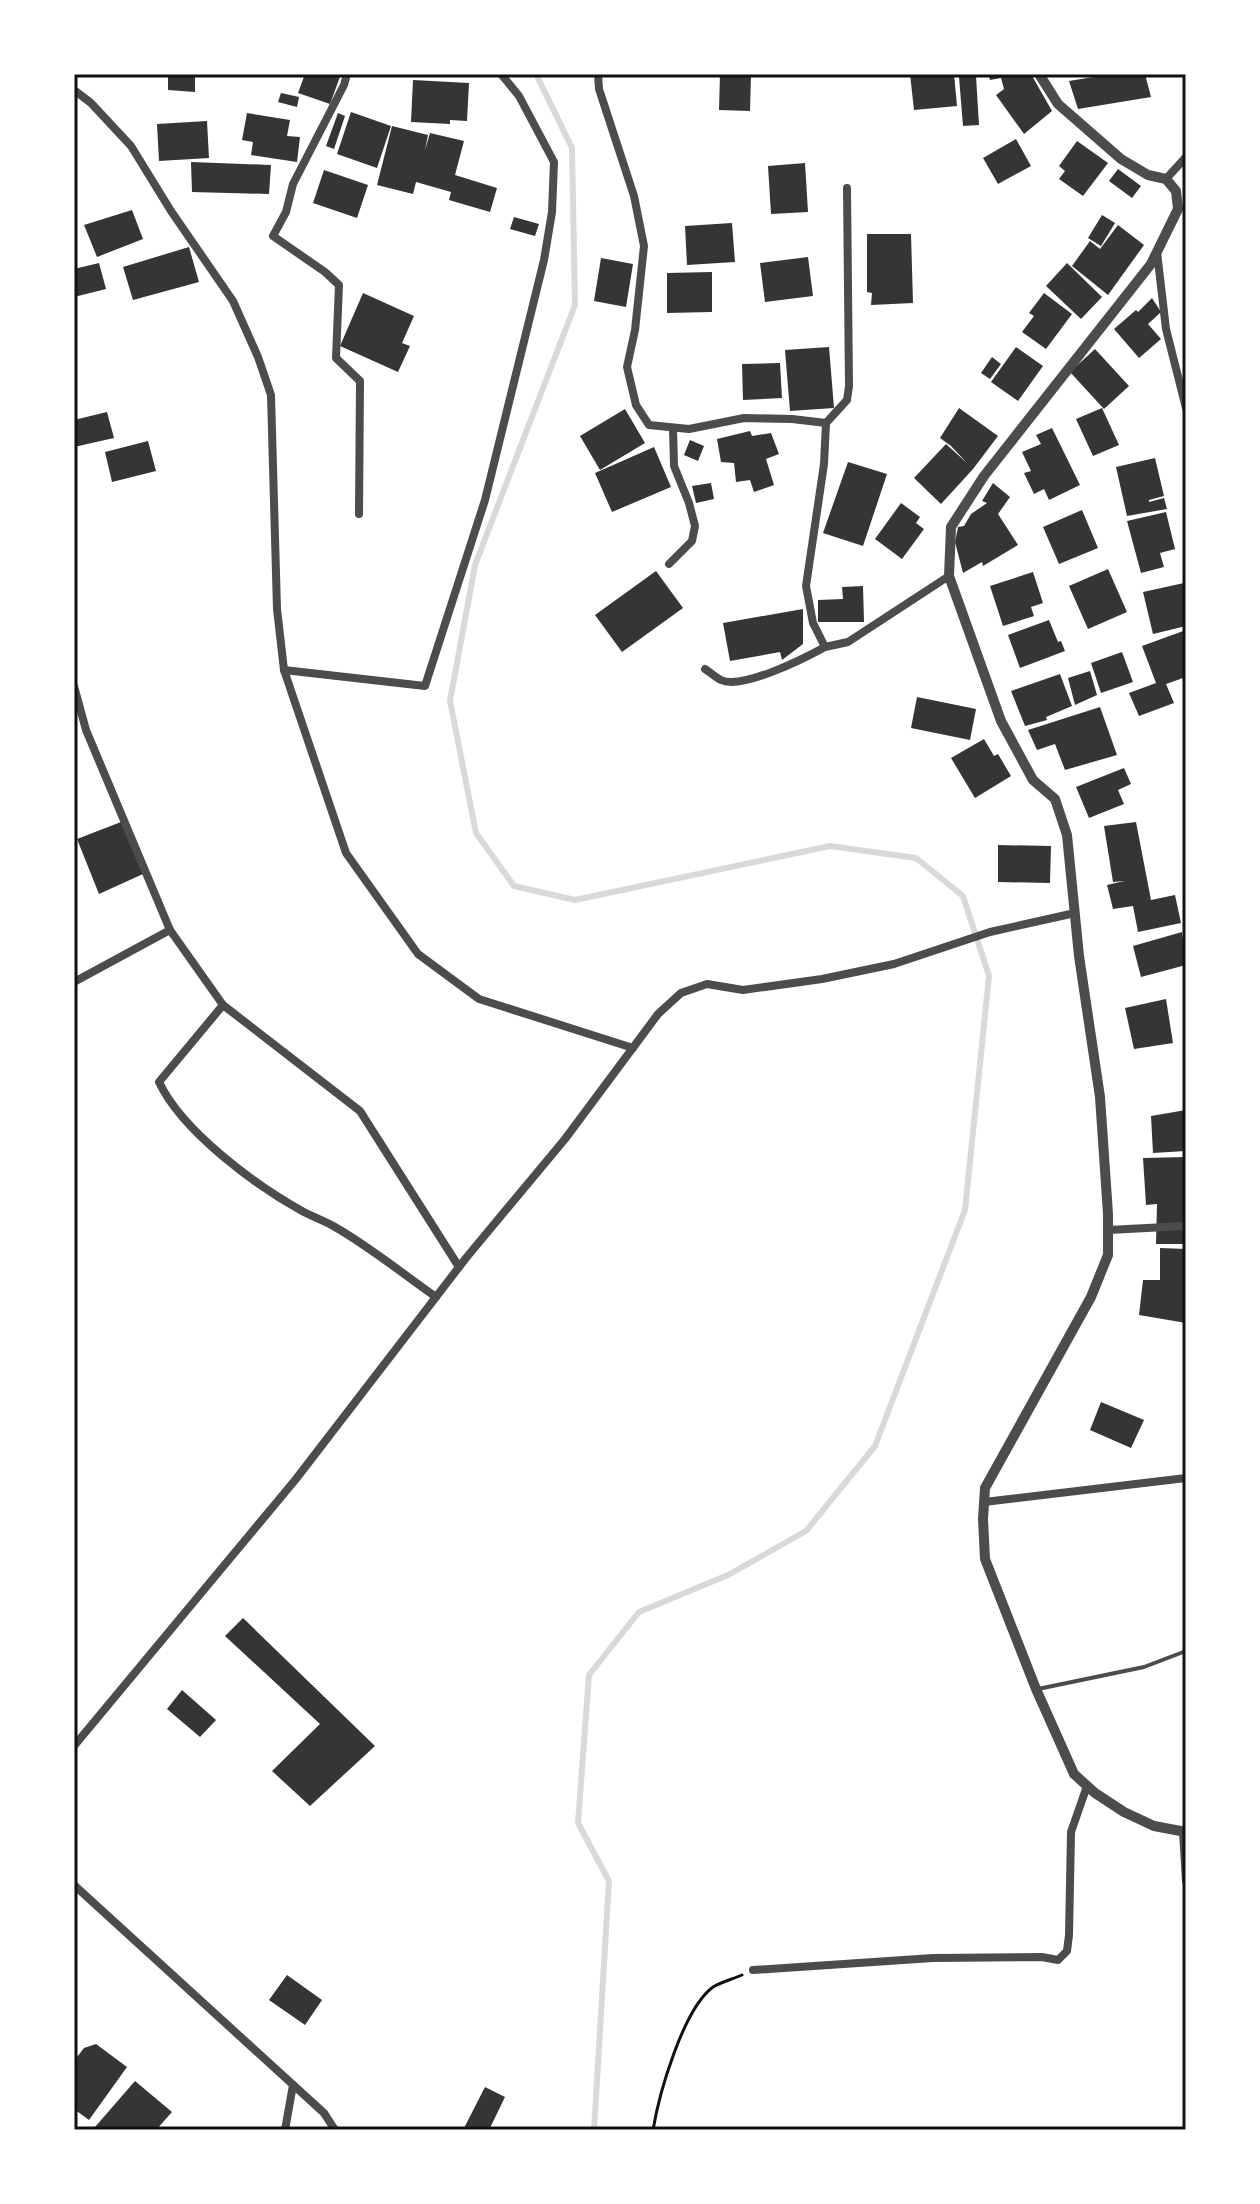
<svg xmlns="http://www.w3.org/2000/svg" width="1260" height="2204" viewBox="0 0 1260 2204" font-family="'Alegreya Sans',sans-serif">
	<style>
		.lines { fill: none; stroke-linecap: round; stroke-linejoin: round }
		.stream { stroke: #d9d9d9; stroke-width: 6 }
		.building { fill: #353535 }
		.path { stroke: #111; stroke-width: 3 }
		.service { stroke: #4c4c4c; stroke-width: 4 }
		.minor { stroke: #4c4c4c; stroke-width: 8 }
		.tertiary { stroke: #4c4c4c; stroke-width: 10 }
		.neatline { fill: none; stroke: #111; stroke-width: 3 }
	</style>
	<rect width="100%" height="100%" fill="#fff"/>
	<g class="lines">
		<path class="stream" d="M536,74L572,148L575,305L475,565L450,701L476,833L514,886L575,900L830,846L916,858L963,896L989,976L965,1210L875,1446L806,1531L728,1575L639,1612L589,1675L578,1823L609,1881L594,2130"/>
	</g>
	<g class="building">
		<path d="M168,74L195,75V92L168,90Z"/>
		<path d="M305,74H341L330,104L298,93Z"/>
		<path d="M720,74H751L750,111L719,110Z"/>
		<path d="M910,74H954L957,106L914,110Z"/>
		<path d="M988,74H1031L1052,111L1024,134L996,95L1004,89L1001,78L990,80Z"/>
		<path d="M1111,74H1145L1151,97L1078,109L1069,81Z"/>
		<path d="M976,76L979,125L963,126L959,77Z"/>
		<path d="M413,80L469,83L467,121L450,120V124L411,122Z"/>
		<path d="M281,93L299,97L297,107L278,102Z"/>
		<path d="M351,112L391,126L377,168L337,154Z"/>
		<path d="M247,113L290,120L287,136L300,137L297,162L251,155L253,142L242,140Z"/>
		<path d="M338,113L345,116L334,149L326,146Z"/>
		<path d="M207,121L209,158L159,161L157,124Z"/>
		<path d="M392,126L428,135L425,150L430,133L464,141L455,175L497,188L490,212L449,200L451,192L416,182L413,194L377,185Z"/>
		<path d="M1016,139L1031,166L998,184L983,158Z"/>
		<path d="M1077,141L1108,163L1083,196L1059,179L1065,171L1059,166Z"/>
		<path d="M191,162L271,165L269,194L192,192Z"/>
		<path d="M805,163L808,212L771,214L768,166Z"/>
		<path d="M1118,169L1141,186L1132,198L1109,181Z"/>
		<path d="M324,170L368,185L357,218L313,203Z"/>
		<path d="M132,210L143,239L97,257L84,225Z"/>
		<path d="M1102,215L1115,223L1101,246L1088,238Z"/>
		<path d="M514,217L539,224L535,236L510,229Z"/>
		<path d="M732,223L735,262L687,265L685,226Z"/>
		<path d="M1118,225L1144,245L1108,295L1072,266L1090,241L1100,249Z"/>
		<path d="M867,234H911L913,303L871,305L872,293L867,292Z"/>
		<path d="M189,247L199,282L133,300L123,267Z"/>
		<path d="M808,257L813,296L765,302L760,263Z"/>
		<path d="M601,258L633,264L626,307L594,301Z"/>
		<path d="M99,263L106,289L74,297V269Z"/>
		<path d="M1067,263L1102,297L1081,319L1046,286Z"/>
		<path d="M712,272V312L667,313V273Z"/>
		<path d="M363,293L414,316L402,343L410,346L398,372L340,346Z"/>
		<path d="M1044,293L1072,314L1046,349L1022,332L1034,316L1029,313Z"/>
		<path d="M1152,298L1161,312L1148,324L1161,339L1139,358L1114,329L1136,310L1138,312Z"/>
		<path d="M829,347L834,408L790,411L785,350Z"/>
		<path d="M1016,347L1043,366L1018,401L991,382Z"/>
		<path d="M1095,349L1129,386L1104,409L1070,372Z"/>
		<path d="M992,357L1001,364L990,379L981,373Z"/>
		<path d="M780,363L782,398L743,400L742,364Z"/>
		<path d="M959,408L998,436L973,469L941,504L914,478L946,444L967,463L951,446L940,438Z"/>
		<path d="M1102,408L1119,445L1093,456L1076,419Z"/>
		<path d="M625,409L645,443L600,470L580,436Z"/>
		<path d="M107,412L114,438L74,447V420Z"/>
		<path d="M1052,428L1080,485L1049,500L1044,489L1034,494L1024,473L1031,471L1022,452L1041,444L1036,435Z"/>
		<path d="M750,431L752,436L771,433L779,454L766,459L774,485L754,492L750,480L736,482L734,463L721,462L717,439Z"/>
		<path d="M690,440L704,446L698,461L684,455Z"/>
		<path d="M148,441L156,471L112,482L105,452Z"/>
		<path d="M654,447L671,487L612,512L595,473Z"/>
		<path d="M1155,458L1164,496L1149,500V502L1164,498L1167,509L1127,516L1116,467Z"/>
		<path d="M848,462L887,474L863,546L823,533Z"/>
		<path d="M711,483L714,499L696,503L692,486Z"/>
		<path d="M993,483L1010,497L998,514L1018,545L983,566L982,562L963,573L955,542L958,527L964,526L971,514L987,503L982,501Z"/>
		<path d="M901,503L920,517L916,523L924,529L902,559L875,539Z"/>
		<path d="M1082,510L1098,548L1059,564L1043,527Z"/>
		<path d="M1166,512L1175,549L1160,553L1164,567L1141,573L1127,521Z"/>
		<path d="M1108,569L1127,612L1088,629L1069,586Z"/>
		<path d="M656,571L683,608L622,652L595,615Z"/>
		<path d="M1033,572L1043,603L1031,607L1034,616L1003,626L990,586Z"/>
		<path d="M1184,583L1186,626L1153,634L1143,592Z"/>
		<path d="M863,586L864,622H818V600L843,599L842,587Z"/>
		<path d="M803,609V644L782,660L780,652L730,661L723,623Z"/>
		<path d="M1049,620L1058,642L1061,641L1065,651L1020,668L1008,635Z"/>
		<path d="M1186,630V677L1166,684L1174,703L1139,716L1129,693L1156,683L1142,646Z"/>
		<path d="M1122,652L1133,682L1101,693L1091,663Z"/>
		<path d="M1090,671L1097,695L1075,705L1068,678Z"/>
		<path d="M1060,674L1072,706L1046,717L1047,720L1025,726L1011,691Z"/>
		<path d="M917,697L976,709L970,740L911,728Z"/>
		<path d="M1100,707L1117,755L1065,770L1055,744L1037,750L1028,730Z"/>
		<path d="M984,739L994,756L998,754L1011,776L975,798L951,758Z"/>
		<path d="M1124,768L1131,784L1118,790L1124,804L1089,818L1076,787Z"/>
		<path d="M121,822L143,874L99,894L77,839Z"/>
		<path d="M1136,822L1151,900L1175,895L1181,923L1138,932L1133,906L1113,909L1107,885L1124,881L1113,882L1104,826Z"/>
		<path d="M998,845L1051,846L1050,883L998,882Z"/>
		<path d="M1182,932L1186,965L1141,977L1133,946Z"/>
		<path d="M1166,999L1173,1043L1134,1049L1125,1008Z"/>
		<path d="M1186,1110V1151L1153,1153L1151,1116Z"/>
		<path d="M1186,1157V1244H1156L1157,1204L1146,1205L1143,1158Z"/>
		<path d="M1160,1248L1186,1249V1323L1139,1315L1143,1280H1160Z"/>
		<path d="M1101,1402L1144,1420L1131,1448L1090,1430Z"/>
		<path d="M243,1618L375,1746L310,1806L272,1771L320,1724L225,1636Z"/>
		<path d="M182,1690L216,1720L200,1737L167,1709Z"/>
		<path d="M287,1975L322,2000L305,2025L269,2000Z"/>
		<path d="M96,2044L127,2067L89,2120L74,2109V2061L84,2048Z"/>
		<path d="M135,2081L172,2112L156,2130H99L95,2127Z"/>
		<path d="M485,2087L505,2097L489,2130H463Z"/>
	</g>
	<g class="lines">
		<path class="path" d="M653,2130C659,2094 683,2009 713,1987C721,1982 733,1979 742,1975"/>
		<path class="service" d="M1038,1689L1144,1667L1186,1651"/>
		<g class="minor">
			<path d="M347,74L344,85L293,184L286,212L273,236L325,272L339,285L336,358L360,381L359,514"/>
			<path d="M598,74L599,89L634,196L644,246L635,330L627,367L636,405L649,425L689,429L744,418L792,419L826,423L847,400L849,386L847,188"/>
			<path d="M74,90L91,103L131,146L171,211L233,301L258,357L271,395L277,609L284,670L346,853L418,954L479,999L633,1048"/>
			<path d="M1166,179L1186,157"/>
			<path d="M1157,252L1166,329L1186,408"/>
			<path d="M826,423L824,464L806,586L813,623L825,647L848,642L949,576"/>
			<path d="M669,564L692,541L695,526L689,503L674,466L673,428"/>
			<path d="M705,669C710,672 716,678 721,680C742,690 805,658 825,647"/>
			<path d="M284,670L425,686L485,500L544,260L552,212L554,162L519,96L501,74"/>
			<path d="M74,686L86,730L170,930L223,1005L360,1111L459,1267"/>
			<path d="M74,982L170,930"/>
			<path d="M223,1005L159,1082C182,1131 255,1185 302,1211C313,1217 325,1221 335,1227C370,1247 403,1274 436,1297"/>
			<path d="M1108,1230L1186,1226"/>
			<path d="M984,1502L1186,1478"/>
			<path d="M74,1746L296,1479L466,1258L565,1139L658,1014L681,993L707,984L743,990L822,979L894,964L990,932L1075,913"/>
			<path d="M1183,1832L1186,1881"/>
			<path d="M74,1885L324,2113L335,2130"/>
			<path d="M753,1970L933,1958L1042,1957L1058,1960L1067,1951L1069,1935L1071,1832L1087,1786"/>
			<path d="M285,2130L293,2085"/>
		</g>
		<path class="tertiary" d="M1039,74L1058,104L1121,159L1148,175L1166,179L1176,191L1178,209L1151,264L984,476L951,527L949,576L1001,721L1033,780L1055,799L1067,835L1079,956L1100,1097L1108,1214V1255L1091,1297L985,1488L983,1519L985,1559L1036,1689L1074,1774L1095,1793L1124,1812L1154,1826L1186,1832"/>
	</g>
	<rect width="1260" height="2204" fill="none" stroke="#ffffff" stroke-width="152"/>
	<rect x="76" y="76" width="1108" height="2052" class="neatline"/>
</svg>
